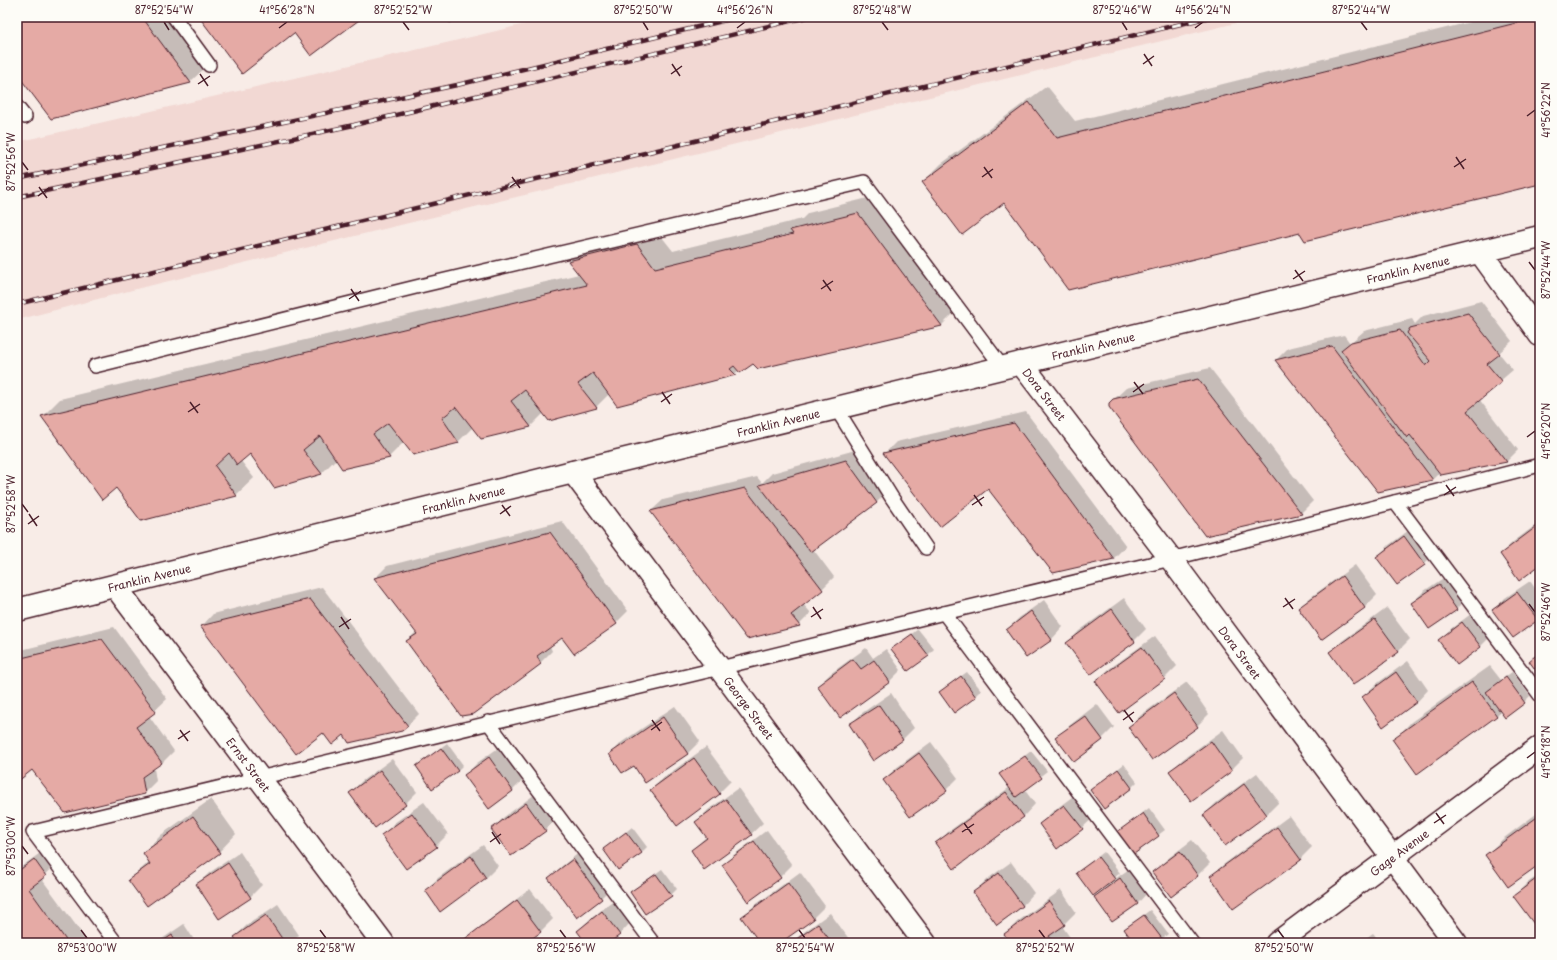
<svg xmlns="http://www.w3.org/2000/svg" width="1557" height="960" viewBox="0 0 1557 960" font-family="'Playpen Sans',sans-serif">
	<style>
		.built { fill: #f2d8d3 }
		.shadow { fill: #0003 }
		.building { fill: #e5aaa5; stroke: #4a1f2b }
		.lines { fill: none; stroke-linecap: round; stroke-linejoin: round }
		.lane-casing { stroke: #4a1f2b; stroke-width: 16 }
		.street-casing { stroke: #4a1f2b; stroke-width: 25 }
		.secondary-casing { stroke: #4a1f2b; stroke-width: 25 }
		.lane { stroke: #fdfcf7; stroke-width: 13 }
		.street { stroke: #fdfcf7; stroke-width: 22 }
		.secondary { stroke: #fdfcf7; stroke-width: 22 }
		.rail-casing { stroke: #4a1f2b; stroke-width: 4.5 }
		.rail { stroke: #fdfcf7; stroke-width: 3; stroke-dasharray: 9; stroke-linecap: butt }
		.ticks { fill: none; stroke: #4a1f2b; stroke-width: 1.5 }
		.labels { text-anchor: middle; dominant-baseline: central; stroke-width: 3.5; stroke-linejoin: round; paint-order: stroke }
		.street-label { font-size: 11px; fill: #4a1f2b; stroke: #fdfcf7 }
		.neatline { fill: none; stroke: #4a1f2b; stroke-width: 1.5 }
		.ticks-label { font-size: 10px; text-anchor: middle; fill: #4a1f2b }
	</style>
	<rect width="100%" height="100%" fill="#f8ece7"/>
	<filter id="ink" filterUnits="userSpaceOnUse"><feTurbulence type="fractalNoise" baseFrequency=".025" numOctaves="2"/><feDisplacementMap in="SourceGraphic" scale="8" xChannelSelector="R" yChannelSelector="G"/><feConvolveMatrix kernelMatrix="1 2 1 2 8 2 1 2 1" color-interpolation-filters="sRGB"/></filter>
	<g filter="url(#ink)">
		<path class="built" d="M554,17H1261L140,288L17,320V142L450,42Z"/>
		<g class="shadow">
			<path d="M17,17H173L208,65L190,82L52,118L17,72Z"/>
			<path d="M1490,17H1540V183L1300,232L1004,201L923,182L941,164L1047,86L1075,121Z"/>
			<path d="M876,196L959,308L942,325L758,368L753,362L739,370L735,374L609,394L596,407L550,420L544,413L531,426L481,438L473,427L458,442H404L389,457L343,468L336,459L322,473L251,453L241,461L254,478L236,495L116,486L43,416L60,399L579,274L569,261L586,243L654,227L673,251L802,219L808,213Z"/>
			<path d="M1481,301L1512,341L1499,353L1513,370L1479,399L1518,450L1507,461L1442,474L1440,472L1433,479L1378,491L1276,360L1288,348L1344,335L1350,343L1364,331L1412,319L1415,324L1423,316Z"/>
			<path d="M1210,368L1313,501L1301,513L1206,534L1110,403L1126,388Z"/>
			<path d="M1026,412L1126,546L1114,558L1054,572L988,488L884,454L896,442Z"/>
			<path d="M859,449L888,491L876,503L813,549L834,577L822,589L803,604L811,613L799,625L747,638L651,511L663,500L757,477L762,483L772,473Z"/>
			<path d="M562,521L628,611L616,623L562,637L550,646L552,651L540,663L407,641L416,632L375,578L387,566Z"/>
			<path d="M1540,522V564L1501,554L1513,542Z"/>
			<path d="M1416,525L1436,552L1424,564L1377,557L1389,545Z"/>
			<path d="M1355,565L1377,595L1365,607L1321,639L1299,608L1311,597Z"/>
			<path d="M1451,573L1468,597L1456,609L1412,603L1424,591Z"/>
			<path d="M1530,581L1540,595V617L1537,619L1494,610L1505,598Z"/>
			<path d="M322,587L419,714L407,726L344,733L324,732L202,626L213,614Z"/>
			<path d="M1124,598L1146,629L1134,641L1090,673L1068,643L1079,631Z"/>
			<path d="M1044,600L1063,627L1052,639L1027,657L1007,630L1019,618Z"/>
			<path d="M1387,608L1410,639L1398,651L1353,684L1330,652L1342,641Z"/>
			<path d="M1475,611L1493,634L1481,646L1457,664L1440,640L1452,628Z"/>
			<path d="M114,627L167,699L149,716L174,751L162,763L154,768L156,781L144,793L32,768L17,780V651Z"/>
			<path d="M918,629L934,649L928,655L893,649Z"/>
			<path d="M1155,636L1177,666L1165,678L1119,712L1097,681L1109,669Z"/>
			<path d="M866,648L873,658L886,649L901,670L889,682L818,686L830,674Z"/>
			<path d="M1408,661L1428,690L1417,702L1363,697L1375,685Z"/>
			<path d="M1490,666L1501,680L1512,672L1530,696L1524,702L1501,711L1496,716L1394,740L1411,722Z"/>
			<path d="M967,672L981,690L975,696L946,687Z"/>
			<path d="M1187,682L1209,714L1197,726L1152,758L1130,727L1141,715Z"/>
			<path d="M891,693L914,728L902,740L850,725L862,713Z"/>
			<path d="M1097,704L1114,727L1102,739L1057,738L1069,726Z"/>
			<path d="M675,706L700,741L688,753L646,782L634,765L611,754L622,742Z"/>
			<path d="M1223,730L1243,758L1231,770L1171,771L1183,759Z"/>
			<path d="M931,742L958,778L946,790L884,780L896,768Z"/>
			<path d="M447,743L463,765L457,771L417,766Z"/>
			<path d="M501,746L525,778L513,790L489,807L466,775L477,763Z"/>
			<path d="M706,747L731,781L719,793L651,790L663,778Z"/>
			<path d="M1031,751L1047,771L1024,789L1035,804L1024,816L954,867L937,844L948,832L1010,787L1001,774Z"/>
			<path d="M392,759L417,792L405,804L350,793L362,781Z"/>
			<path d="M1124,764L1137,782L1131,788L1091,790Z"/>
			<path d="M1257,773L1279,802L1267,814L1225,844L1204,815L1216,803Z"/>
			<path d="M738,788L763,823L751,834L692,850L707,836L697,822L708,810Z"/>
			<path d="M538,792L557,818L545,830L493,829L504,817Z"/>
			<path d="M1076,794L1094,817L1082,828L1040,824L1052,812Z"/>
			<path d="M211,799L236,834L219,852L129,880L150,861L144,853L161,835Z"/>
			<path d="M424,802L448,834L436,846L383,835L394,823Z"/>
			<path d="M1149,808L1165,830L1134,853L1118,832Z"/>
			<path d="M1540,811V863L1486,855L1504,838Z"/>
			<path d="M1289,816L1312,847L1300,859L1211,877L1223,865Z"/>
			<path d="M632,827L647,847L641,853L604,850Z"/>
			<path d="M767,830L792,865L780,877L749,900L723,866L735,854Z"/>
			<path d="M1192,840L1210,863L1198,875L1171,895L1154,872L1166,860Z"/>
			<path d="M483,845L498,866L486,878L441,910L426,890L438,878Z"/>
			<path d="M47,848L57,863L41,878L89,943H17V870Z"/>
			<path d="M585,848L613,886L601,898L577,916L549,878L561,867Z"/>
			<path d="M240,852L262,885L250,897L219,918L197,885L209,873Z"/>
			<path d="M1104,852L1120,873L1114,878L1115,879L1132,867L1149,891L1138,903L1112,921L1095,897L1107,886L1077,873Z"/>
			<path d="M1011,862L1034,893L1023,905L998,923L975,892L986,880Z"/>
			<path d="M662,869L677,889L671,895L631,892L637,887Z"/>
			<path d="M800,872L825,906L813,918L779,943H761L742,917L754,906Z"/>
			<path d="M1540,874V925L1515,896L1526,884Z"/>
			<path d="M530,889L553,919L541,931L525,943H465L464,941L476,930Z"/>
			<path d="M1061,890L1076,912L1062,926L1074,943H1012L1006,934L1017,922Z"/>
			<path d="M615,900L631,922L620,934L608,943H587L578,931L590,919Z"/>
			<path d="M278,904L299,935L292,943H239L235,937L247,925Z"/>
			<path d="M1150,910L1168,934L1157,943H1135L1125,929Z"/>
			<path d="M830,913L852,943H792L800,935Z"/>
			<path d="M184,924L196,943H156Z"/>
			<path d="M1373,933L1381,943H1359Z"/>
			<path d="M730,940L733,943H726Z"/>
		</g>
		<g class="building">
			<path d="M17,17H142L191,83L51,119L17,74Z"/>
			<path d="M199,17H363L311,56L294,33L242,74Z"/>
			<path d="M446,17H457L450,23Z"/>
			<path d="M1540,17V184L1305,241L1300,233L1068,290L1004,203L962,235L922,182L1029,102L1057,138Z"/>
			<path d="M858,213L942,326L758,369L753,364L740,373L734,366L730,369L736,375L617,406L593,373L578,384L597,408L549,421L525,390L511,401L531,427L481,439L456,407L442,418L459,443L413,455L388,423L373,434L390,458L342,469L320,436L303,450L322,474L274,488L250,454L237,465L229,453L215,466L237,496L141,521L116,488L102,500L41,416L587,285L568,261L637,244L655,268L793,234L790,230Z"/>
			<path d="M1468,313L1500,354L1487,364L1502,382L1467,411L1507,462L1441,475L1410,435L1407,438L1341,350L1351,342L1400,330L1426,366L1431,361L1407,333L1410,328Z"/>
			<path d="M1332,346L1433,480L1378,492L1275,360Z"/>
			<path d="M1198,379L1302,514L1205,536L1109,407V403L1113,399Z"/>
			<path d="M1014,423L1114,559L1053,573L988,489L940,527L883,453Z"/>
			<path d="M846,460L877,503L811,552L759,485Z"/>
			<path d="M745,488L823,590L791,615L800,626L747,639L650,511Z"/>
			<path d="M1540,524V565L1519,581L1500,554Z"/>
			<path d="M550,532L617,624L574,654L562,638L537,656L541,664L474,714L461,716L406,641L417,634L374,578Z"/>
			<path d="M1404,536L1425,565L1397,585L1376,557Z"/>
			<path d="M1342,576L1365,608L1321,640L1298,608Z"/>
			<path d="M1439,584L1457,610L1429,629L1411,603Z"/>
			<path d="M1517,592L1538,620L1513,638L1492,610Z"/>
			<path d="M310,599L408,726L402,731L349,743L344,735L332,745L323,733L296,754L200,626Z"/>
			<path d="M1112,609L1135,642L1090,675L1066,643Z"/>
			<path d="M1031,611L1052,640L1026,658L1006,630Z"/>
			<path d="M1375,619L1399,652L1353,685L1329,652Z"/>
			<path d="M1462,622L1481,647L1457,665L1438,640Z"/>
			<path d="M912,634L929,656L908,671L891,649Z"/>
			<path d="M102,639L156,712L136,727L162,763L142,777L145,794L65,813L32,770L17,782V659Z"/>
			<path d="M1142,647L1165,679L1119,713L1095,681Z"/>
			<path d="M1540,652V676L1529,661Z"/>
			<path d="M853,659L861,669L874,660L890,682L840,718L817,686Z"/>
			<path d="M1396,672L1417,702L1383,727L1362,697Z"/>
			<path d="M961,676L976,697L954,713L939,692Z"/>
			<path d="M1506,677L1525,703L1505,718L1486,692Z"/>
			<path d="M1472,682L1497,716L1417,774L1392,739Z"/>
			<path d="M1174,693L1198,727L1152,760L1128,727Z"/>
			<path d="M879,705L903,740L873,761L849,724Z"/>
			<path d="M1085,716L1103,740L1074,762L1055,737Z"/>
			<path d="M663,717L688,754L645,783L634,766L622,773L609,754Z"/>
			<path d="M1211,741L1232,771L1191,801L1169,771Z"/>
			<path d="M441,748L458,771L432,789L416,766Z"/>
			<path d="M919,753L947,791L910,817L883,780Z"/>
			<path d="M1025,756L1042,778L1016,797L999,774Z"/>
			<path d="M489,757L513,791L489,809L464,775Z"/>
			<path d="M694,758L720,794L677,826L650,790Z"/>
			<path d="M1118,769L1132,788L1104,809L1090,790Z"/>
			<path d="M380,770L406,805L375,828L349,793Z"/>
			<path d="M1244,784L1267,815L1225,846L1203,815Z"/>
			<path d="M1006,792L1024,817L954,869L935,843Z"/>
			<path d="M726,799L752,835L704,870L691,850L707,838L695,822Z"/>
			<path d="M526,803L546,831L511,856L491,829Z"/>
			<path d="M1064,805L1083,829L1057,849L1039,824Z"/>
			<path d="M412,813L437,847L406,869L381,835Z"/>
			<path d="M1143,813L1159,836L1134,854L1117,832Z"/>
			<path d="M1540,815V864L1508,887L1485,855Z"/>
			<path d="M193,816L220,853L147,906L128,880L150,864L143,853Z"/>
			<path d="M1277,827L1301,860L1233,909L1210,876Z"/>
			<path d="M626,832L642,853L618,870L603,849Z"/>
			<path d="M754,841L781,878L748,902L722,865Z"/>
			<path d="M1180,851L1198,876L1171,897L1152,872Z"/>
			<path d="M471,856L486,878L440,912L425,890Z"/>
			<path d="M1098,857L1115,879L1093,896L1076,873Z"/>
			<path d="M34,859L46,876L29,889L68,943H17V872Z"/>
			<path d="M573,859L602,899L577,918L548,878Z"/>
			<path d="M228,863L251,898L219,919L196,884Z"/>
			<path d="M999,873L1023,906L997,925L973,892Z"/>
			<path d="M656,874L672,896L645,914L630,892Z"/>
			<path d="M1540,876V926L1537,928L1513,896Z"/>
			<path d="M1120,878L1138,904L1112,922L1094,897Z"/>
			<path d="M788,883L814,919L780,943H760L741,917Z"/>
			<path d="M517,900L541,932L526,943H464L462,941Z"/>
			<path d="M1049,901L1065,925L1049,936L1054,943H1011L1004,934Z"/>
			<path d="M602,911L620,935L609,943H586L577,931Z"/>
			<path d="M266,915L285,943H238L234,937Z"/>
			<path d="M1144,915L1163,940L1159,943H1134L1124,929Z"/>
			<path d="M818,924L832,943H791Z"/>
			<path d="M172,935L176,943H160Z"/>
		</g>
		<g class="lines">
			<g class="lane-casing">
				<g id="lane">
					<path d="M174,17L209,65"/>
					<path d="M17,107L25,117"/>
					<path d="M95,366L424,285L864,182L1003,368"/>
					<path d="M836,408L892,498L926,548"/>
					<path d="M1395,502L1540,695"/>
					<path d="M944,613L1192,943"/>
					<path d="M488,722L653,943"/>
					<path d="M116,943L33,832L720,668L944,613L1171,559L1540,465"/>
				</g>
			</g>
			<g class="street-casing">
				<g id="street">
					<path d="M1480,252L1540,335"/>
					<path id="s1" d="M1021,363L1171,559L1456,943"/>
					<path id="s2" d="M573,472L925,943"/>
					<path id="s3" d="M115,586L383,943"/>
					<path id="s4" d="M1277,943L1540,747"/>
				</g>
			</g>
			<g class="secondary-casing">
				<g id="secondary">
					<path id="s5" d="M17,610L573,472L1540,237"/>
				</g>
			</g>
			<use href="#lane" class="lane"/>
			<use href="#street" class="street"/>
			<use href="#secondary" class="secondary"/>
			<g class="rail-casing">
				<g id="rail">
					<path d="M17,179L457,85L739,17"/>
					<path d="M17,197L354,125L807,17"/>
					<path d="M17,304L1210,17"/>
				</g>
			</g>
			<use href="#rail" class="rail"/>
		</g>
	</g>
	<path class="ticks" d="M164,22L169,30M403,22L409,30M643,22L648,30M882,22L888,30M1122,22L1127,30M1361,22L1367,30M279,28L287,22M737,28L745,22M1195,28L1203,22M1144,54L1152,66M672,64L680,76M1143,64L1154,56M200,74L208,86M671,74L682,66M198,84L210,76M1527,116L1535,110M1456,157L1464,169M22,162L28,170M984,167L992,178M1454,167L1466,159M512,177L520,188M982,177L993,169M39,187L47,198M510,187L521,179M38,196L49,188M1529,262L1535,270M1295,270L1303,281M1293,279L1305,271M823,280L831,291M351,289L359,301M821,289L833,281M349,299L361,291M1134,382L1143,394M662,392L670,404M1133,392L1144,384M190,402L198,413M661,402L672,394M188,412L200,404M1527,437L1535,431M1446,485L1454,496M974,495L982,506M1444,495L1456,487M22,504L28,512M502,505L510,516M972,505L984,497M29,514L37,526M500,514L511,506M28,524L39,516M1285,598L1293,609M1529,604L1535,612M813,607L821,619M1283,607L1295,599M341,617L349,629M811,617L823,609M339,627L351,619M1124,710L1133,722M652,720L660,731M1123,720L1134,712M180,730L188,741M651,730L662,722M178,739L190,731M1527,758L1535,752M1436,813L1444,824M964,823L972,834M1434,823L1446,815M492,832L500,844M962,832L974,824M490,842L501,834M22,846L28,854M81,930L87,938M320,930L326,938M560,930L566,938M799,930L805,938M1039,930L1045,938M1278,930L1284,938"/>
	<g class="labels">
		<g class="street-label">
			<text stroke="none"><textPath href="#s5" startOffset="1432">Franklin Avenue</textPath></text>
			<text stroke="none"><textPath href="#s5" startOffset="1108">Franklin Avenue</textPath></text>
			<text stroke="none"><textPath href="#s1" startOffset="39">Dora Street</textPath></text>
			<text stroke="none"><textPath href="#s5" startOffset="784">Franklin Avenue</textPath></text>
			<text stroke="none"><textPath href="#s5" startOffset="460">Franklin Avenue</textPath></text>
			<text stroke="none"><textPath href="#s5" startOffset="136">Franklin Avenue</textPath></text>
			<text stroke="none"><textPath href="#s1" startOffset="363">Dora Street</textPath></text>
			<text stroke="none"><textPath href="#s2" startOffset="294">George Street</textPath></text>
			<text stroke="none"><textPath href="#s3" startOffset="223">Ernst Street</textPath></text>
			<text stroke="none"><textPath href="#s4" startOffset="152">Gage Avenue</textPath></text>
		</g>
	</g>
	<rect width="1557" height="960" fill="none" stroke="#fdfcf7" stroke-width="44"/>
	<rect x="22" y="22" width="1513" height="916" class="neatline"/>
	<g class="ticks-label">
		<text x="164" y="14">87°52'54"W</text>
		<text x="287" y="14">41°56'28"N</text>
		<text x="403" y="14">87°52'52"W</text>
		<text x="643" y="14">87°52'50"W</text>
		<text x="745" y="14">41°56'26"N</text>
		<text x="882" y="14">87°52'48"W</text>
		<text x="1122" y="14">87°52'46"W</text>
		<text x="1203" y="14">41°56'24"N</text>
		<text x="1361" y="14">87°52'44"W</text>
		<text transform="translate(1546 110) rotate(-90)" y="4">41°56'22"N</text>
		<text transform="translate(11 162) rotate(-90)" y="4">87°52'56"W</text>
		<text transform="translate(1546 270) rotate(-90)" y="4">87°52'44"W</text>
		<text transform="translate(1546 431) rotate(-90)" y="4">41°56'20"N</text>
		<text transform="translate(11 504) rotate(-90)" y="4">87°52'58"W</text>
		<text transform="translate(1546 612) rotate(-90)" y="4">87°52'46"W</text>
		<text transform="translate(1546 752) rotate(-90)" y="4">41°56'18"N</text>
		<text transform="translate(11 846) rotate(-90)" y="4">87°53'00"W</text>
		<text x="87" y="952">87°53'00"W</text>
		<text x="326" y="952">87°52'58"W</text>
		<text x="566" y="952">87°52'56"W</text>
		<text x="805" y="952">87°52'54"W</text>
		<text x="1045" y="952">87°52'52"W</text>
		<text x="1284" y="952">87°52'50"W</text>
	</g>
</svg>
